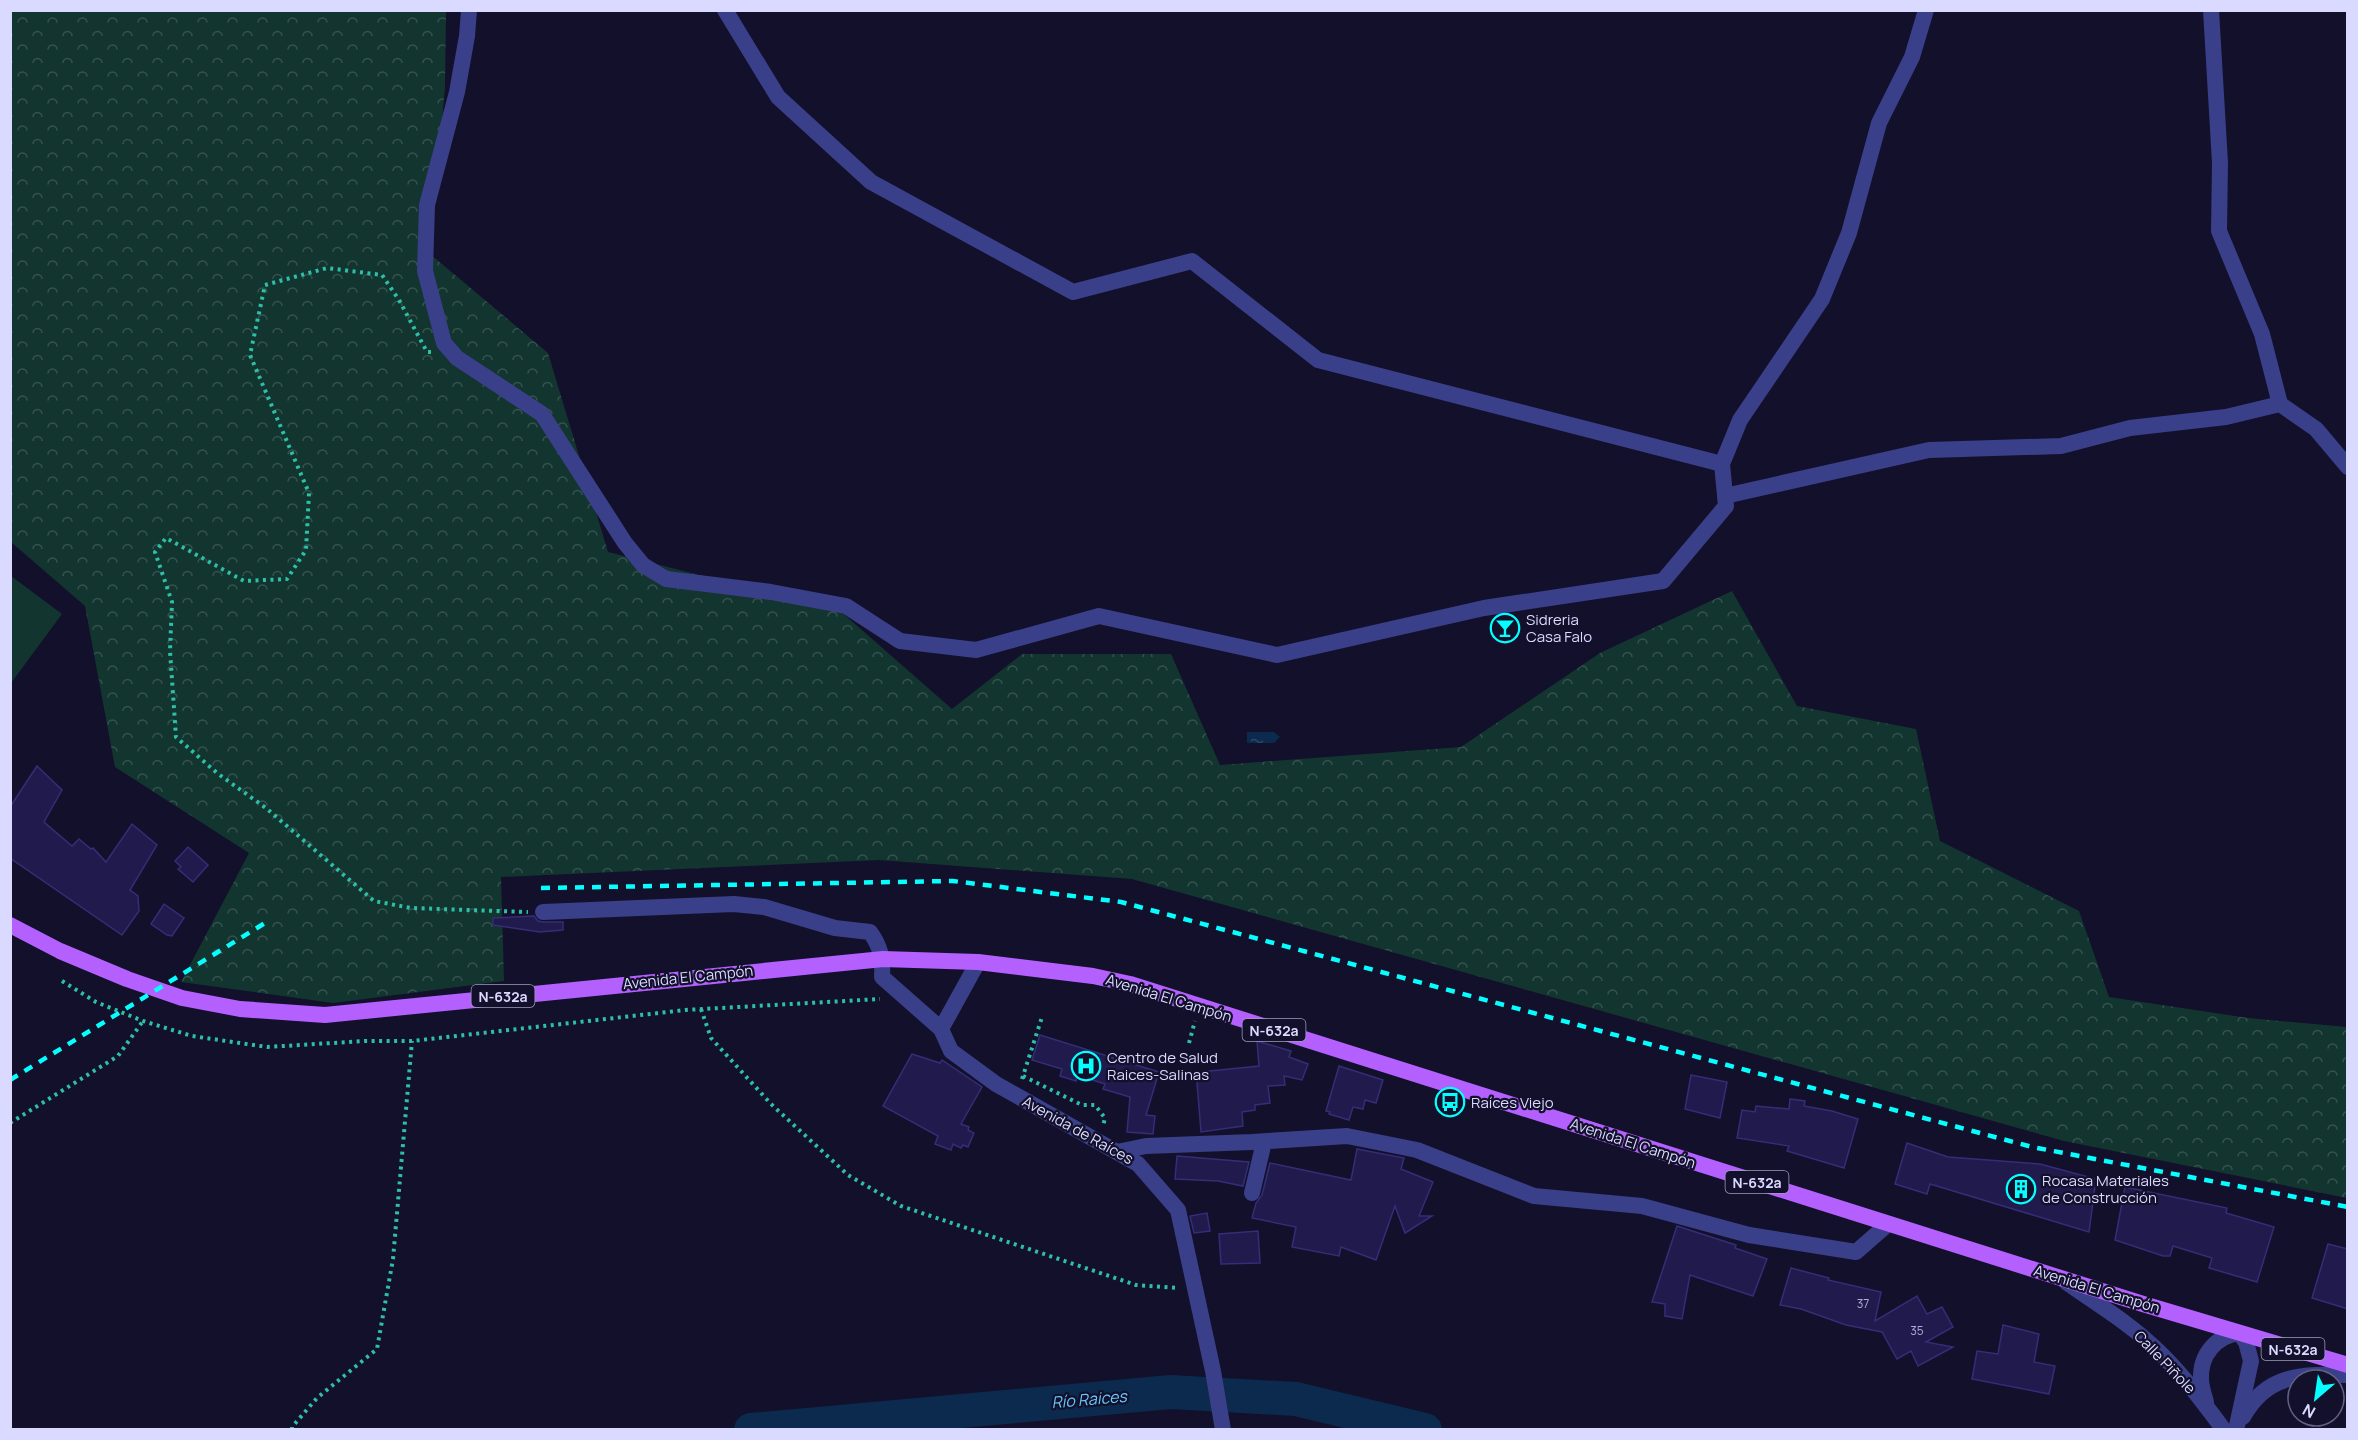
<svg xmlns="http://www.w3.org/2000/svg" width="2358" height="1440" viewBox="0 0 2358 1440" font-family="Manrope,sans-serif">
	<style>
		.forest { fill: url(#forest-crowns) }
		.green { fill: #133530 }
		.water { fill: url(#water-ripples) }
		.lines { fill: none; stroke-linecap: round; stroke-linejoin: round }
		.river { stroke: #0b2a4e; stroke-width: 34 }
		.building { fill: #201b4c; stroke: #342d78; stroke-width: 1.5 }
		.path { stroke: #2dbfa8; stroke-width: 4; stroke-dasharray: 3 4.5; stroke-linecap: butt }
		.minor { stroke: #3a3f8a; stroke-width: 16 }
		.primary { stroke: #b460ff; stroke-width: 16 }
		.rail { stroke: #05ffff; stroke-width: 4.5; stroke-dasharray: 9 8; stroke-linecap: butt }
		.labels { text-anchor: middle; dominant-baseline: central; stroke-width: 4.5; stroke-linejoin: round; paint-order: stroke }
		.number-label { font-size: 12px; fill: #acaad2 }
		.shield { fill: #12102a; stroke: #9e9dbf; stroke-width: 1.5 }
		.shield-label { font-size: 14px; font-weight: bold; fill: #dad9ff }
		.poi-label { font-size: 15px; fill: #dad9ff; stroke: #12102a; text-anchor: start }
		.street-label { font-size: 15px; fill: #dad9ff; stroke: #12102a }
		.water-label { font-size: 16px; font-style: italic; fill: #67c8ff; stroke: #12102a }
	</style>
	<defs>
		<pattern id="forest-crowns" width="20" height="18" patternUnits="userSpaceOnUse" patternTransform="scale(1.5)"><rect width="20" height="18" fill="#133530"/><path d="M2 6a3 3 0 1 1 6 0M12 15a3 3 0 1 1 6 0" fill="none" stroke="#35524f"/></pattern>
		<pattern id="water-ripples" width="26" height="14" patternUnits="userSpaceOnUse" patternTransform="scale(1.5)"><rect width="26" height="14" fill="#0b2a4e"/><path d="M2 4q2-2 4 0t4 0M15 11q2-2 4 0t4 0" fill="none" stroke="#2e4869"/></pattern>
	</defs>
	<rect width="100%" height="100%" fill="#12102a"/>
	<path class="forest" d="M11,11H446L445,87L430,254L548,353L608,552L839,610L952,709L1022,654H1171L1220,765L1461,747L1600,653L1732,591L1797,706L1916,729L1940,841L2079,911L2109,997L2248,1018L2347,1027V1198L2064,1141L1132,879L879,860L501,877L504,981L333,1003L181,982L249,853L115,767L85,606L11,542Z"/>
	<path class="green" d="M11,576L62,614L11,683Z"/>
	<path class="water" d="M1247,732H1274L1280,737L1274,743H1247Z"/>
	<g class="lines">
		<path class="river" d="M751,1430L1171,1392L1296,1399L1425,1430"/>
	</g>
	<g class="building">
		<path d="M37,766L62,790L44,822L72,846L79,839L91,849L93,848L106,862L132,824L157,845L130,890L138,896L139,911L122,935L10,858V807Z"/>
		<path d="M188,847L208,865L193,882L178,869L181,867L175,861Z"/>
		<path d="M164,904L184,918L172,936L167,935L151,924Z"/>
		<path d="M534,916L538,921L543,922H563V930L540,932L493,925V918Z"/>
		<path d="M1040,1035L1159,1072L1146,1115L1155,1116L1153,1134L1127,1132L1130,1097L1103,1089L1105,1084L1077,1075L1076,1081L1060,1076L1062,1069L1032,1060Z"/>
		<path d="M1257,1041L1291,1051L1289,1057L1308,1064L1302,1080L1284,1076L1285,1085L1268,1086L1270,1103L1255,1105V1110L1242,1112L1243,1126L1201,1132L1197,1083L1200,1072L1259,1066Z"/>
		<path d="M912,1054L940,1063L942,1060L982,1087L961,1124L969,1127L968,1130L974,1133L968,1147L963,1145L961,1148L953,1144L951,1150L935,1144L938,1136L883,1106Z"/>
		<path d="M1339,1066L1383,1080L1376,1103L1365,1100L1363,1109L1353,1107L1349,1120L1329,1114L1330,1112L1326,1111Z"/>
		<path d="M1691,1075L1727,1082L1720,1118L1685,1109Z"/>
		<path d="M1790,1099L1805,1101L1804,1106L1832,1111L1858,1119L1844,1168L1787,1151L1789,1146L1737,1138L1742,1110L1755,1112L1756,1106L1789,1109Z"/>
		<path d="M1907,1143L1948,1157L2040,1164L2096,1179L2089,1232L1930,1184L1927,1194L1895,1184Z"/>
		<path d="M1357,1149L1404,1158L1401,1169L1433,1182L1419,1216H1432L1405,1233L1395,1206L1376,1260L1341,1247L1339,1256L1292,1247L1296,1227L1252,1218L1256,1203L1262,1195L1270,1163L1351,1180Z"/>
		<path d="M1177,1156L1249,1162L1243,1186L1218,1181L1175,1179Z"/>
		<path d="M2125,1187L2227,1208L2226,1213L2274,1227L2257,1282L2209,1268L2212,1258L2173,1246L2170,1256H2163L2115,1240Z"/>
		<path d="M1207,1213L1210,1231L1194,1233L1190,1216Z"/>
		<path d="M1677,1226L1736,1245L1735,1248L1767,1259L1753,1296L1690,1275L1682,1319L1665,1316V1304L1652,1302Z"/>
		<path d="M1258,1231L1260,1263L1221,1264L1219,1234Z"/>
		<path d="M2328,1244L2348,1249V1309L2312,1298Z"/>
		<path d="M1791,1268L1829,1278L1828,1280L1881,1292L1875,1321L1917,1296L1927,1314L1942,1307L1953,1327L1926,1342L1953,1347L1918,1366L1911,1351L1897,1359L1882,1332L1846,1325L1801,1309L1780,1305Z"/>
		<path d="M2003,1325L2039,1334L2034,1362L2055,1366L2049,1394L1972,1379L1977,1351L1998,1354Z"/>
	</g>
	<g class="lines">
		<g class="path">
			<path d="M431,352H427L399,300L382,275L327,268L265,285L250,355L309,493L306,550L287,579L244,581L166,538L155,552L172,602L170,651L176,737L217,773L266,808L374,901L411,908L528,912"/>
			<path d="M62,981L96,1002L143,1021L192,1036L267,1047L365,1041H412L685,1010L880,999"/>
			<path d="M701,1009L711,1038L771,1104L848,1175L901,1206L1136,1285L1179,1288"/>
			<path d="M1189,1043L1195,1021"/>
			<path d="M1023,1076L1082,1105H1095L1105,1118L1103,1126"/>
			<path d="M1022,1079L1042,1017"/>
			<path d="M10,1123L118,1056L143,1021"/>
			<path d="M292,1430V1427L317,1398L377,1349L393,1259L412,1041"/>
		</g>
		<g class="minor">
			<path d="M469,10L467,36L457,92L427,205L425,271L444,343L457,358L542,414L625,543L643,565L666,579L771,592L846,606L900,641L976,650L1099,616L1277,655L1484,608L1663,581L1726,506L1722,464L1740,420L1822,299L1849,233L1879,123L1912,57L1926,10"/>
			<path d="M725,10L778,97L871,182L1073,292L1192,261L1318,360L1722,464"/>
			<path d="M2211,10L2220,163L2219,231L2262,334L2280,404"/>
			<path d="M1725,496L1929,450L2061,446L2130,428L2226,417L2280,404L2316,429L2348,467"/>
			<path d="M543,912L734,904L764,907L835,928L870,932C881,947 883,959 882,977L941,1029L951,1051L996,1084L1138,1164L1178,1210L1213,1371L1223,1430"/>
			<path d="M941,1029L978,962"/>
			<path d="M1117,1152L1146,1146L1252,1142L1347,1136L1417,1150L1534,1196L1642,1206L1749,1235L1856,1252L1888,1224"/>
			<path d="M1252,1193L1264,1142"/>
			<path d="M2066,1282C2097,1304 2131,1324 2158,1351C2183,1375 2203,1402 2224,1430"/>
			<path d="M2206,1402C2204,1395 2201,1386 2201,1379C2200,1355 2216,1336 2239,1333L2246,1342L2251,1361L2236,1430"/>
			<path d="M2243,1417C2267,1373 2303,1374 2348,1375"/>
		</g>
		<path class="primary" d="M10,925L60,951L127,979L182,998L240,1009L325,1015L883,959L978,962L1093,976L1130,984L2143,1304L2348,1365"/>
		<g class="rail">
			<path d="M541,888L953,881L1121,902L2032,1147L2348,1207"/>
			<path d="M10,1080L265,923"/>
		</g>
	</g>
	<defs>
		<g id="bar-ring" transform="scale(1.5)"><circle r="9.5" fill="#12102a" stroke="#05ffff" stroke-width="1.5"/><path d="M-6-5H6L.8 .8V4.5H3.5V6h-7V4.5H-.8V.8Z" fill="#05ffff"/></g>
		<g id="hospital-ring" transform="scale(1.5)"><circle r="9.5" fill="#12102a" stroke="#05ffff" stroke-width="1.5"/><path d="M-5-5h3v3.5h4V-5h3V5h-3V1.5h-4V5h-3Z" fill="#05ffff"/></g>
		<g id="bus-ring" transform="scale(1.5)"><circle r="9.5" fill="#12102a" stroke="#05ffff" stroke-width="1.5"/><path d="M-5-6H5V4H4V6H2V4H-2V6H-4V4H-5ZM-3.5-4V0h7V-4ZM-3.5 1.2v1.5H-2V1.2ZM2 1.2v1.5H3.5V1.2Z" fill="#05ffff"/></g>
		<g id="building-ring" transform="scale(1.5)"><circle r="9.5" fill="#12102a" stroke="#05ffff" stroke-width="1.5"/><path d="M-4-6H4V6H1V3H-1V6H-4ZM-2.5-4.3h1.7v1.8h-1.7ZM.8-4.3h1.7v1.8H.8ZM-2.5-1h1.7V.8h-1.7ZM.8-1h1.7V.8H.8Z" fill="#05ffff"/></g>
	</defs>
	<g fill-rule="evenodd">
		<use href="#bar-ring" x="1505" y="628"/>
		<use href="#hospital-ring" x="1086" y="1066"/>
		<use href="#bus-ring" x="1450" y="1102"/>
		<use href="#building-ring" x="2021" y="1189"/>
	</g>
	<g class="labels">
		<g class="number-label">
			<text x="1863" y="1303">37</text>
			<text x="1917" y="1330">35</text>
		</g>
		<g class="shield">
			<rect x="471.5" y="985" width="63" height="22" rx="4.5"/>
			<rect x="1242.5" y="1019" width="63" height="22" rx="4.5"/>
			<rect x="1725.5" y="1171" width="63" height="22" rx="4.5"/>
			<rect x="2261.5" y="1338" width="63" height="22" rx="4.5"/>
		</g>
		<g class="shield-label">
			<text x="503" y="996">N-632a</text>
			<text x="1274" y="1030">N-632a</text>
			<text x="1757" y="1182">N-632a</text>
			<text x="2293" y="1349">N-632a</text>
		</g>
		<g class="poi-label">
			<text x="1526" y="619">Sidreria<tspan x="1526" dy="17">Casa Falo</tspan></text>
			<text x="1107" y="1057">Centro de Salud<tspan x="1107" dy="17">Raices-Salinas</tspan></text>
			<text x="1471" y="1102">Raíces Viejo</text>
			<text x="2042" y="1180">Rocasa Materiales<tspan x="2042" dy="17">de Construcción</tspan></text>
		</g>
		<g class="street-label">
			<text transform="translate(688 977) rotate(-6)">Avenida El Campón</text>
			<text transform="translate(1169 998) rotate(17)">Avenida El Campón</text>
			<text transform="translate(1078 1130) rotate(29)">Avenida de Raíces</text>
			<text transform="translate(1633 1143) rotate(18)">Avenida El Campón</text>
			<text transform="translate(2097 1289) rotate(17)">Avenida El Campón</text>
			<text transform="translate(2165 1362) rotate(46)">Calle Piñole</text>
		</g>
		<g class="water-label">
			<text transform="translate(1089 1399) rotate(-5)">Río Raices</text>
		</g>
	</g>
	<rect width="2358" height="1440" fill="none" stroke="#dad9ff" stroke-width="24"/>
	<g transform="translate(2316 1398) rotate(209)"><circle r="28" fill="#12102a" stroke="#62607f" stroke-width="1.5"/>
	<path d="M0-4.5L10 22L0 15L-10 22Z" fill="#05ffff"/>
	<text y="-9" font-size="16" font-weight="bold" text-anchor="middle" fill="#dad9ff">N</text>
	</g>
</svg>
